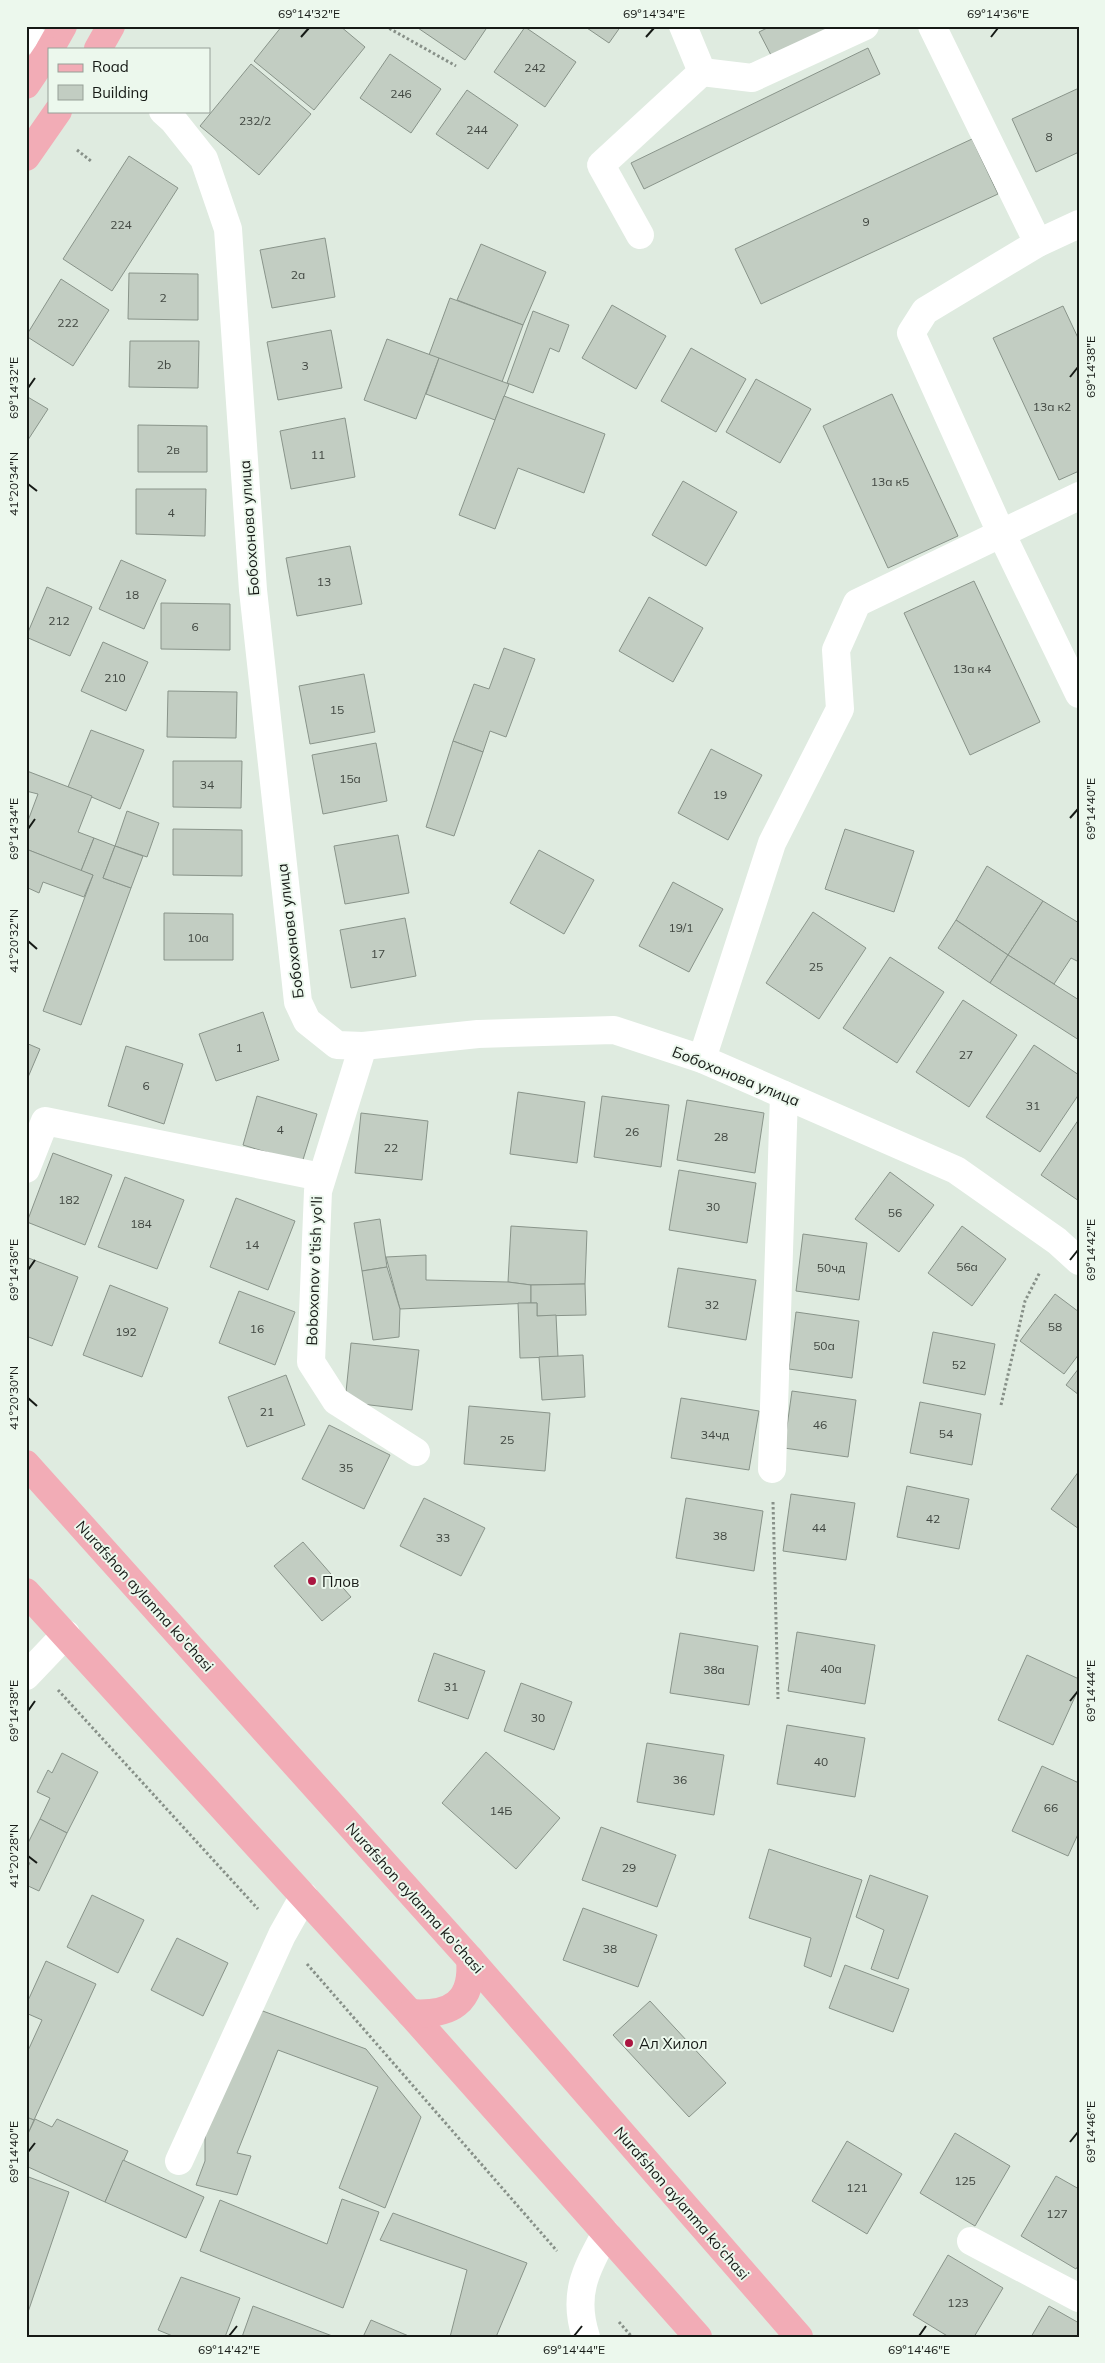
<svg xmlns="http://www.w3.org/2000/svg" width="1105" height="2363" viewBox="0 0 1105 2363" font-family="Mulish,sans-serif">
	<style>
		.building { fill: #c2cdc2; stroke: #89948a }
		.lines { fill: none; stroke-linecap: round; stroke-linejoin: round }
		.path { stroke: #879088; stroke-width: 3; stroke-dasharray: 2.5 2.5; stroke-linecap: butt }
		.minor { stroke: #fff; stroke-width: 28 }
		.major { stroke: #f2acb6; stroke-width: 28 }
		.ticks { fill: none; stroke: #161a16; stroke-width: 2 }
		.poi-dot { fill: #ab1641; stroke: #ecf8ed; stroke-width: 2 }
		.labels { text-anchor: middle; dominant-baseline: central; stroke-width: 4; stroke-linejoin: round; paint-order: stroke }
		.number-label { font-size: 12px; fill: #414741 }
		.street-label { font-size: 15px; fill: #161a16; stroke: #ecf8ed }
		.poi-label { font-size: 15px; fill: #161a16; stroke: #ecf8ed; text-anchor: start }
		.neatline { fill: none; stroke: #161a16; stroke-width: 2 }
		.ticks-label { font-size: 12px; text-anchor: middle; fill: #161a16 }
	</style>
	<rect width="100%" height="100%" fill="#dfebe0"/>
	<g class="building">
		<path d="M282,26H340L365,47L314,110L254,61Z"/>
		<path d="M415,26H488L465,60Z"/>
		<path d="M584,26H621L609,43Z"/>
		<path d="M771,26H828L829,30L772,57L759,32Z"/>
		<path d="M525,27L576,62L545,107L494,72Z"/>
		<path d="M868,48L880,74L644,189L631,163Z"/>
		<path d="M390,54L441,89L411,133L360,98Z"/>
		<path d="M251,64L311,114L259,175L200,126Z"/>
		<path d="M1079,88V152L1036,172L1012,119Z"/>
		<path d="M467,90L518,125L488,169L436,134Z"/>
		<path d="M972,139L998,194L761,304L735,249Z"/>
		<path d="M129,156L178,188L112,291L63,259Z"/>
		<path d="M325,238L335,297L272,308L260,250Z"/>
		<path d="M481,244L546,272L523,325L457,300Z"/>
		<path d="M129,273L198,274V320L128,319Z"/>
		<path d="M61,279L109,310L73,366L26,336Z"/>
		<path d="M450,298L523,325L502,382L429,355Z"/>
		<path d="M612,305L666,336L636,389L582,358Z"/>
		<path d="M1063,306L1079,340V471L1059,480L993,338Z"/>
		<path d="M533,311L569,325L559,352L550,348L533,393L507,383Z"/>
		<path d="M331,330L342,388L278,400L267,342Z"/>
		<path d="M387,339L439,358L416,419L364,400Z"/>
		<path d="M130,341H199L198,388L129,387Z"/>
		<path d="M691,348L746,379L716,432L661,401Z"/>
		<path d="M439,358L509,384L495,420L426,394Z"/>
		<path d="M756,379L811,409L780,463L726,432Z"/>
		<path d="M892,394L958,536L888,568L823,426Z"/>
		<path d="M26,396L48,409L26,443Z"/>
		<path d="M504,396L605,434L584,493L518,468L495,529L459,515Z"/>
		<path d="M345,418L355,477L291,489L280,431Z"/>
		<path d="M138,425L207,426V472H138Z"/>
		<path d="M683,481L737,512L706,566L652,535Z"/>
		<path d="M136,489H206L205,536L136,534Z"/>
		<path d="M350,546L362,604L297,616L286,558Z"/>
		<path d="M121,560L166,580L144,629L99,609Z"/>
		<path d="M974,581L1040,722L970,755L904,613Z"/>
		<path d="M47,587L92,607L70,656L26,637Z"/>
		<path d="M649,597L703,628L673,682L619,651Z"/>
		<path d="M161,603L230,604V650L161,649Z"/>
		<path d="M103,642L148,662L126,711L81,691Z"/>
		<path d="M504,648L535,659L506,737L490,731L483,752L453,741L474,684L489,689Z"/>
		<path d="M364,674L375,732L310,744L299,686Z"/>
		<path d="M168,691L237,692L236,738L167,737Z"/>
		<path d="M91,730L144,750L120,809L68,787Z"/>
		<path d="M453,741L483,752L454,836L426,827Z"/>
		<path d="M376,743L387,801L323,814L312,755Z"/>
		<path d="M711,749L762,775L728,840L678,813Z"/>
		<path d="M173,761H242L241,808L173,807Z"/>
		<path d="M27,771L92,796L78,832L94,838L81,871L26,849V826L38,794L26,791Z"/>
		<path d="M127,811L159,823L147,857L115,846Z"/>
		<path d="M173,829L242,830V876L173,875Z"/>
		<path d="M845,829L914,851L894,912L825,889Z"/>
		<path d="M398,835L409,893L345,904L334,846Z"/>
		<path d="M94,838L115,846L103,878L131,888L81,1025L43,1011L93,875L81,871Z"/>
		<path d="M115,846L143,856L131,888L103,878Z"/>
		<path d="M26,849L93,875L84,897L43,882L39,893L26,887Z"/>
		<path d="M539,850L594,880L564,934L510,903Z"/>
		<path d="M987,866L1043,901L1008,955L956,920Z"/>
		<path d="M673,882L723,909L689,972L639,946Z"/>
		<path d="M1043,901L1079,923V962L1071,958L1054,984L1008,955Z"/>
		<path d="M813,912L866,948L819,1019L766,983Z"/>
		<path d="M164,913L233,914V960H164Z"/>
		<path d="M405,918L416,976L351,988L340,930Z"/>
		<path d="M956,920L1008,955L990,983L938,948Z"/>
		<path d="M1008,955L1079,1000V1040L990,983Z"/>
		<path d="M890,957L944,992L897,1063L843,1028Z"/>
		<path d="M963,1000L1017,1035L969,1107L916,1072Z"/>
		<path d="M263,1012L279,1060L216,1081L199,1034Z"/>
		<path d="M26,1043L40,1049L26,1082Z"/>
		<path d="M1034,1045L1079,1075V1094L1040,1152L986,1117Z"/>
		<path d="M126,1046L183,1064L164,1124L108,1106Z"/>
		<path d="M518,1092L585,1102L577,1163L510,1154Z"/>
		<path d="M257,1096L317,1114L302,1163L243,1145Z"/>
		<path d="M602,1096L669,1105L661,1167L594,1157Z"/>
		<path d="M687,1100L764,1113L755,1173L677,1160Z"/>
		<path d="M361,1113L428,1121L422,1180L355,1173Z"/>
		<path d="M1079,1119V1201L1041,1175Z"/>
		<path d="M53,1153L112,1175L85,1245L27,1222Z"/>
		<path d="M679,1170L756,1183L747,1243L669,1230Z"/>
		<path d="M890,1172L934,1205L899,1252L855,1219Z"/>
		<path d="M125,1177L184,1200L157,1269L98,1247Z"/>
		<path d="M236,1198L295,1221L268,1290L210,1267Z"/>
		<path d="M380,1219L387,1267L362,1271L354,1223Z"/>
		<path d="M511,1226L587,1231L585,1284L531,1285L508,1282Z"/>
		<path d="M962,1226L1006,1259L972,1306L928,1273Z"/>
		<path d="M803,1234L867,1243L859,1300L796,1291Z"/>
		<path d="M426,1255V1280L508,1282L531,1285V1303L400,1309L386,1257Z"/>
		<path d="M26,1257L78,1277L52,1346L26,1336Z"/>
		<path d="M387,1267L400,1309L399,1337L373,1340L362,1271Z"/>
		<path d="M678,1268L756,1280L746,1340L668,1327Z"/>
		<path d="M585,1284L586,1315L537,1316V1303H531V1285Z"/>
		<path d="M110,1285L168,1308L142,1377L83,1355Z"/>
		<path d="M239,1291L295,1312L275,1365L219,1343Z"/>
		<path d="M1055,1294L1079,1312V1354L1064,1374L1020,1341Z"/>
		<path d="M518,1303H537V1316L556,1315L558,1357L520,1358Z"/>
		<path d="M796,1312L859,1321L852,1378L789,1369Z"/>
		<path d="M933,1332L995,1344L985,1395L923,1383Z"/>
		<path d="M351,1343L419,1350L412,1410L345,1402Z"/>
		<path d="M583,1355L585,1397L542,1400L539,1357Z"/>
		<path d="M1079,1368V1395L1066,1385Z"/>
		<path d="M286,1375L305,1425L247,1447L228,1397Z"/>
		<path d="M792,1391L856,1400L848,1457L784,1448Z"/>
		<path d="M681,1398L759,1411L749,1470L671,1458Z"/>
		<path d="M920,1402L981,1414L972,1465L910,1453Z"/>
		<path d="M469,1406L550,1413L545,1471L464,1464Z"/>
		<path d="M329,1425L390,1455L364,1509L302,1479Z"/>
		<path d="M1079,1471V1529L1051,1509Z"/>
		<path d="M907,1486L969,1499L959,1549L897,1537Z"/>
		<path d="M791,1494L855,1503L846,1560L783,1551Z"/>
		<path d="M424,1498L485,1528L461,1576L400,1546Z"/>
		<path d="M686,1498L763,1511L754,1571L676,1558Z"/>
		<path d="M303,1542L351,1597L322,1621L274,1566Z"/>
		<path d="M797,1632L875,1645L865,1704L788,1691Z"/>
		<path d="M680,1633L758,1646L749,1705L670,1693Z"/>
		<path d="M434,1653L485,1671L468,1719L418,1701Z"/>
		<path d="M1027,1655L1079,1679V1688L1053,1745L998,1720Z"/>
		<path d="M521,1683L572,1702L554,1750L504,1731Z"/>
		<path d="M787,1725L865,1738L855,1797L777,1784Z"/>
		<path d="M647,1743L724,1755L714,1815L637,1802Z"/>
		<path d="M486,1752L560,1818L516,1869L442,1803Z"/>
		<path d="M62,1753L98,1772L67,1833L40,1819L50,1798L37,1792L48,1770L52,1773Z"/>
		<path d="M1042,1766L1079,1783V1832L1068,1856L1012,1831Z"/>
		<path d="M40,1819L67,1833L39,1891L26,1885V1870L30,1863L26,1862V1847Z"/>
		<path d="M601,1827L676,1855L657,1907L582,1880Z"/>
		<path d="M769,1849L862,1880L831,1977L804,1966L811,1938L749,1918Z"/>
		<path d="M870,1875L928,1896L898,1979L871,1969L884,1930L856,1917Z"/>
		<path d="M92,1895L144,1920L118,1973L67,1947Z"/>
		<path d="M583,1908L657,1935L638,1987L563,1960Z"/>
		<path d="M177,1938L228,1963L203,2016L151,1990Z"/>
		<path d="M46,1961L96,1984L34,2120L26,2117V2055L42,2020L26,2013V2005Z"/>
		<path d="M845,1965L909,1989L893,2032L829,2008Z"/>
		<path d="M650,2001L726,2083L689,2117L613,2035Z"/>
		<path d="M260,2010L366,2049L421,2117L385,2208L339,2188L378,2087L278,2050L237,2153L251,2156L237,2195L196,2185L205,2161V2133Z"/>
		<path d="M26,2117L34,2120L26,2138Z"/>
		<path d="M35,2119L52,2127L57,2119L128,2151L105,2202L26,2166V2138Z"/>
		<path d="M955,2133L1010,2166L975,2226L920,2193Z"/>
		<path d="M847,2141L902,2174L867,2234L812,2201Z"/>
		<path d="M123,2160L204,2197L186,2238L105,2202Z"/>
		<path d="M26,2176L69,2192L26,2318Z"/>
		<path d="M1056,2176L1079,2189V2264L1076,2269L1021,2236Z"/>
		<path d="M342,2199L379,2212L343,2308L200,2251L220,2200L327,2244Z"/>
		<path d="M393,2213L527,2263L496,2337H450L467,2270L380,2240Z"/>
		<path d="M948,2255L1003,2288L974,2337H949L913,2315Z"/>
		<path d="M181,2277L240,2298L225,2337H175L158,2330Z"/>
		<path d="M253,2306L335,2337H242Z"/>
		<path d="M1049,2306L1079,2323V2337H1031Z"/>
		<path d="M371,2320L411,2337H363Z"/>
	</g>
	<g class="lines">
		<g class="path">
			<path d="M385,26L456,66"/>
			<path d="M77,150L91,161"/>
			<path d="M1001,1405L1025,1301L1040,1272"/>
			<path d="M773,1502L778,1699"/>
			<path d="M58,1690L258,1909"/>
			<path d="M307,1964L557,2251"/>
			<path d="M619,2322L632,2337"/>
		</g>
		<g class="minor">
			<path d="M683,26L702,72L752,78L865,26"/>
			<path d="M932,26L1038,243"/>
			<path d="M26,36L50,49"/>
			<path d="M163,111L173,120L204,159L228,229L253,590L298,1002L307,1021L337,1045L363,1046L478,1034L614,1030L702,1059L956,1170L1057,1241L1079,1261"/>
			<path d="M1079,224L1038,243L925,311L911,333L1001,533L1079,694"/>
			<path d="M640,235L601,165L702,72"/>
			<path d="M363,1046L318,1191L311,1362L336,1401L416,1452"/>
			<path d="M702,1059L772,843L840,709L836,650L857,603L1079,496"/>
			<path d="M26,1169L45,1121L321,1177"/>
			<path d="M772,1469L784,1095"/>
			<path d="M26,1676L66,1634"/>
			<path d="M179,2161L282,1935L304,1896"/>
			<path d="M971,2241L1079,2298"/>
			<path d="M586,2337C572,2294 586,2270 606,2233"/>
		</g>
		<g class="major">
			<path d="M50,49L63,26"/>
			<path d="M98,49L111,26"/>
			<path d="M26,85L49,51"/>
			<path d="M26,157L58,111"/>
			<path d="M26,1464L470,1959L799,2337"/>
			<path d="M26,1592L410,2013L698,2337"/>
			<path d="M410,2013C450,2016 474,2003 470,1959"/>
		</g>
	</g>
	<path class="ticks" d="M301,37L309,28M646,37L654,28M991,37L998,28M1070,377L1078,367M28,388L35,378M28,484L37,491M1070,818L1078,809M28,829L35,819M28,941L37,949M1070,1260L1078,1250M28,1270L35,1260M28,1398L37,1406M1070,1701L1078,1691M28,1711L35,1701M28,1856L37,1863M1070,2142L1078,2132M28,2152L35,2143M229,2336L237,2326M574,2336L582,2326M919,2336L926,2326"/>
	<g class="poi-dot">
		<circle cx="312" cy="1581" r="5"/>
		<circle cx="629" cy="2043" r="5"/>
	</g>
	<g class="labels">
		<g class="number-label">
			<text x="535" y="67">242</text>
			<text x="401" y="93">246</text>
			<text x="255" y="120">232/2</text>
			<text x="477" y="129">244</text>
			<text x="1049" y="136">8</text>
			<text x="866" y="221">9</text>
			<text x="121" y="224">224</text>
			<text x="298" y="274">2a</text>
			<text x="163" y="297">2</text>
			<text x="68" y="322">222</text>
			<text x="164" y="364">2b</text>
			<text x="305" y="365">3</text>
			<text x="1052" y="406">13a к2</text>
			<text x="173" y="449">2в</text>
			<text x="318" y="454">11</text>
			<text x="890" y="481">13a к5</text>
			<text x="171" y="512">4</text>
			<text x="324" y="581">13</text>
			<text x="132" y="594">18</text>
			<text x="59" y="620">212</text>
			<text x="195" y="626">6</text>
			<text x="972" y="668">13a к4</text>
			<text x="115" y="677">210</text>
			<text x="337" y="709">15</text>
			<text x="350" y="778">15a</text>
			<text x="207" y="784">34</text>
			<text x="720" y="794">19</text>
			<text x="681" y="927">19/1</text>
			<text x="198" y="937">10a</text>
			<text x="378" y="953">17</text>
			<text x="816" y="966">25</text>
			<text x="239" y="1047">1</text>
			<text x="966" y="1054">27</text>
			<text x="146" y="1085">6</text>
			<text x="1033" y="1105">31</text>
			<text x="280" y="1129">4</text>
			<text x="632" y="1131">26</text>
			<text x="721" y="1136">28</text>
			<text x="391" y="1147">22</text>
			<text x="69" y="1199">182</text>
			<text x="713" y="1206">30</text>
			<text x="895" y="1212">56</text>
			<text x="141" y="1223">184</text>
			<text x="252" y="1244">14</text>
			<text x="967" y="1266">56a</text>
			<text x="831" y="1267">50чд</text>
			<text x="712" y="1304">32</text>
			<text x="1055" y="1326">58</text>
			<text x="257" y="1328">16</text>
			<text x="126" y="1331">192</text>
			<text x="824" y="1345">50а</text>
			<text x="959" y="1364">52</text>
			<text x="267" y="1411">21</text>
			<text x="820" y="1424">46</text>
			<text x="946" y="1433">54</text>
			<text x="715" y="1434">34чд</text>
			<text x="507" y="1439">25</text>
			<text x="346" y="1467">35</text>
			<text x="933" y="1518">42</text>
			<text x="819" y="1527">44</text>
			<text x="720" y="1535">38</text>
			<text x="443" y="1537">33</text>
			<text x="831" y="1668">40a</text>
			<text x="714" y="1669">38a</text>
			<text x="451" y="1686">31</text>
			<text x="538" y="1717">30</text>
			<text x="821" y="1761">40</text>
			<text x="680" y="1779">36</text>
			<text x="1051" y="1807">66</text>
			<text x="501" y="1810">14Б</text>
			<text x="629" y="1867">29</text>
			<text x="610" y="1948">38</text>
			<text x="965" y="2180">125</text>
			<text x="857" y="2187">121</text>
			<text x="1057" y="2213">127</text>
			<text x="958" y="2302">123</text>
		</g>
		<g class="street-label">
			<text transform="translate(249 528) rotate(-94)">Бобохонова улица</text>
			<text transform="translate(290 931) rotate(-97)">Бобохонова улица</text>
			<text transform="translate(736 1076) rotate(22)">Бобохонова улица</text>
			<text transform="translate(314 1271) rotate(-88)">Boboxonov o'tish yo'li</text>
			<text transform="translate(145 1596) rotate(48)">Nurafshon aylanma ko'chasi</text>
			<text transform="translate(415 1898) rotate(48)">Nurafshon aylanma ko'chasi</text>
			<text transform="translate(682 2203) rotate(49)">Nurafshon aylanma ko'chasi</text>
		</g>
		<g class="poi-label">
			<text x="322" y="1581">Плов</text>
			<text x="639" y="2043">Ал Хилол</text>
		</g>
	</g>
	<rect width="1105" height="2363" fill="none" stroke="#ecf8ed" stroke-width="55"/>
	<rect x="48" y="48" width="162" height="65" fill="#ecf8ed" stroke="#969f97"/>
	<rect x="58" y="64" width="25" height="8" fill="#f2acb6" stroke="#969f97"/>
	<text x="92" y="72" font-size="15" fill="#161a16">Road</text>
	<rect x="58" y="85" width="25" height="15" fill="#c2cdc2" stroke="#969f97"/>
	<text x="92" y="98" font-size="15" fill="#161a16">Building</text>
	<rect x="28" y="28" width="1050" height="2308" class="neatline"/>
	<g class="ticks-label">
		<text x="309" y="18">69°14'32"E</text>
		<text x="654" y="18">69°14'34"E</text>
		<text x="998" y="18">69°14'36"E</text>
		<text transform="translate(1091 367) rotate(-90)" y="4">69°14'38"E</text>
		<text transform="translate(14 388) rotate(-90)" y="4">69°14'32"E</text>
		<text transform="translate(14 484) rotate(-90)" y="4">41°20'34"N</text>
		<text transform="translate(1091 809) rotate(-90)" y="4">69°14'40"E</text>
		<text transform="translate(14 829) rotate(-90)" y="4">69°14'34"E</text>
		<text transform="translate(14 941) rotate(-90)" y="4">41°20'32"N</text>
		<text transform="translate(1091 1250) rotate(-90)" y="4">69°14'42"E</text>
		<text transform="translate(14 1270) rotate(-90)" y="4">69°14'36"E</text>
		<text transform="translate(14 1398) rotate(-90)" y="4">41°20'30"N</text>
		<text transform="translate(1091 1691) rotate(-90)" y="4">69°14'44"E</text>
		<text transform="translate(14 1711) rotate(-90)" y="4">69°14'38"E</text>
		<text transform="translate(14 1856) rotate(-90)" y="4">41°20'28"N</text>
		<text transform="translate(1091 2132) rotate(-90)" y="4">69°14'46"E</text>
		<text transform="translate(14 2152) rotate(-90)" y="4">69°14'40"E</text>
		<text x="229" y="2354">69°14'42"E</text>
		<text x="574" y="2354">69°14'44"E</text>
		<text x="919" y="2354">69°14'46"E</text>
	</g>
</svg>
